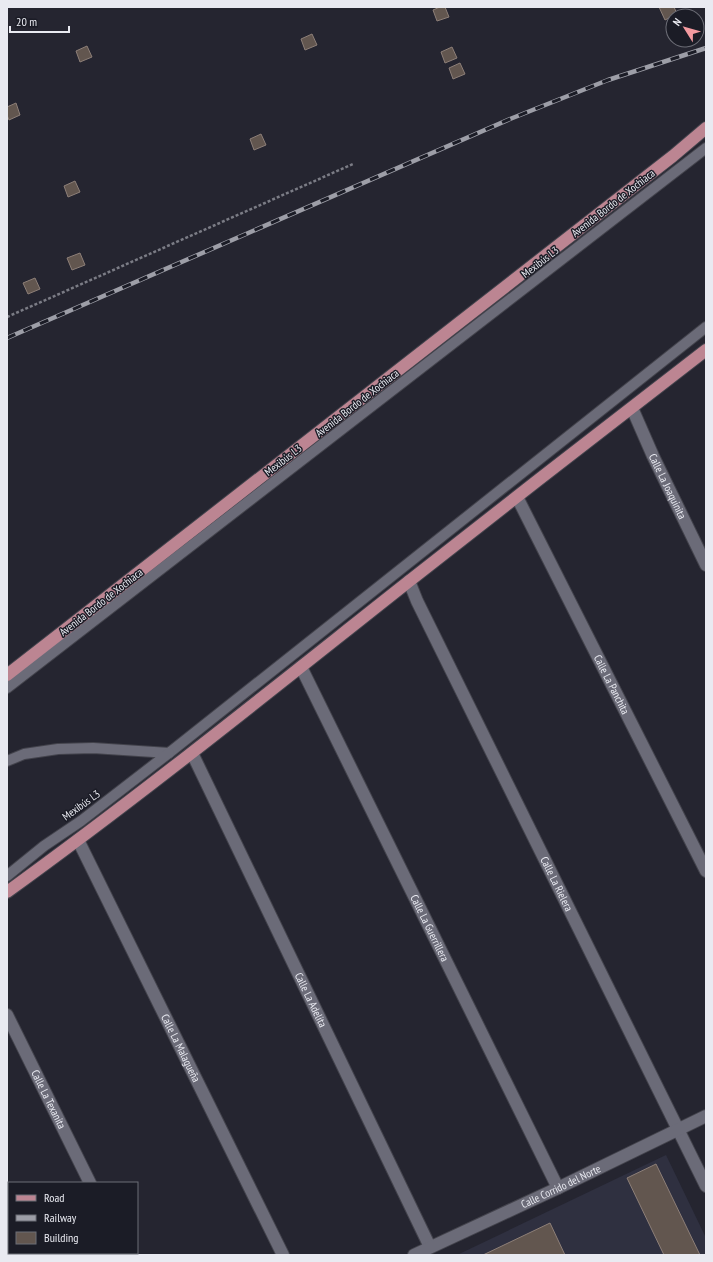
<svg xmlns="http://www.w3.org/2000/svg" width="713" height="1262" viewBox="0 0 713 1262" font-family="'PT Sans Narrow',sans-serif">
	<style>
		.built { fill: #2f3040 }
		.building { fill: #62564f; stroke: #8d7f78 }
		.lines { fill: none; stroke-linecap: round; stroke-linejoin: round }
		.lane-casing { stroke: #43434c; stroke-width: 12 }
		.street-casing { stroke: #43434c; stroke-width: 14 }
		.primary-casing { stroke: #43434c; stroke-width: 14 }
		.path { stroke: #7b7c85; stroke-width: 2.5; stroke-dasharray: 3 2; stroke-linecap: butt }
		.lane { stroke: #6b6b78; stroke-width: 10 }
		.street { stroke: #6b6b78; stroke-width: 12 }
		.primary { stroke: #bc8592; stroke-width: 12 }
		.rail-casing { stroke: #9d9ea7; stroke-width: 4.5 }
		.rail { stroke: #1b1c26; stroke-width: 3; stroke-dasharray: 9; stroke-linecap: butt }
		.labels { text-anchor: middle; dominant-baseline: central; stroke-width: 3; stroke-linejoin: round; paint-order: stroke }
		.street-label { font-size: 11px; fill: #e9eaf1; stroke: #1b1c26 }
	</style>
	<rect width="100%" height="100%" fill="#252530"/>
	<path class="built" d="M666,1155L706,1238V1255H457Z"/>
	<g class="building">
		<path d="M440,7H445L449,17L437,21L433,10Z"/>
		<path d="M659,7H674L677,14L665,20Z"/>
		<path d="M312,34L317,45L305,50L301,39Z"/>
		<path d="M87,46L92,57L80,62L76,51Z"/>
		<path d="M452,47L457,58L445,63L441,52Z"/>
		<path d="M460,63L465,74L453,79L449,68Z"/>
		<path d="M16,103L20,115L9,120L7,115V107Z"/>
		<path d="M261,134L266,145L254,150L250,139Z"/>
		<path d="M75,181L80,192L68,197L64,186Z"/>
		<path d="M80,253L85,265L72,270L67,258Z"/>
		<path d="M35,278L40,289L28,294L23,283Z"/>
		<path d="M656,1164L700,1255H664L627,1178Z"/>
		<path d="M550,1223L565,1255H483Z"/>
	</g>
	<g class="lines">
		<g class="lane-casing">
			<g id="lane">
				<path d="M7,688L706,148"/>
				<path d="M7,761L24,754L58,749L93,748L169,753L706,327"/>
				<path d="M7,876L44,846L81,821L169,753"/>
			</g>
		</g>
		<g class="street-casing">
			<g id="street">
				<path id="s1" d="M632,408L653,456L706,565"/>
				<path id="s2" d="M517,497L706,871"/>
				<path id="s3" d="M409,581L417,601L706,1186"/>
				<path id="s4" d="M301,667L558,1188"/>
				<path id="s5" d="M192,753L430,1247"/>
				<path id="s6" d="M78,840L283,1255"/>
				<path id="s7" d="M7,1015L90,1183"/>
				<path d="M124,1253L125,1255"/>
				<path id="s8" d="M414,1255L558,1188L706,1116"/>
			</g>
		</g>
		<g class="primary-casing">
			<g id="primary">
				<path d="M7,675L673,156L706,128"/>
				<path d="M7,892C144,793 275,687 408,582C507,504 606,427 706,350"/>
			</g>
		</g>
		<path class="path" d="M7,317L353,164"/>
		<use href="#lane" class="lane"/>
		<use href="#street" class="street"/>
		<use href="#primary" class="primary"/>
		<g class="rail-casing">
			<path id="rail" d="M7,338L510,119L608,80L706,48"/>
		</g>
		<use href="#rail" class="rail"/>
	</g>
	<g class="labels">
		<g class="street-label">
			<text transform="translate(613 203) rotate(-38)">Avenida Bordo de Xochiaca</text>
			<text transform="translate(540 262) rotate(-38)">Mexibús L3</text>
			<text transform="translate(357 403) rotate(-38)">Avenida Bordo de Xochiaca</text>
			<text transform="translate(283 460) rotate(-38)">Mexibús L3</text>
			<text stroke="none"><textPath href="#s1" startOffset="86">Calle La Joaquinita</textPath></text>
			<text transform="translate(101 602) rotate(-38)">Avenida Bordo de Xochiaca</text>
			<text stroke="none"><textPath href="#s2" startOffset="210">Calle La Panchita</textPath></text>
			<text transform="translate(81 805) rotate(-36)">Mexibús L3</text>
			<text stroke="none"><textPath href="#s3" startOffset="337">Calle La Rielera</textPath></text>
			<text stroke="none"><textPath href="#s4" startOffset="291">Calle La Guerrillera</textPath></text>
			<text stroke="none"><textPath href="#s5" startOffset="274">Calle La Adelita</textPath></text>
			<text stroke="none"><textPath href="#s6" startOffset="232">Calle La Malagueña</textPath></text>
			<text stroke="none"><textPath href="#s7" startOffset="94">Calle La Texanita</textPath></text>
			<text stroke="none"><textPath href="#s8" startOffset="162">Calle Corrido del Norte</textPath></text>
		</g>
	</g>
	<rect width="713" height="1262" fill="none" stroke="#e9eaf1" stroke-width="16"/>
	<rect x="8" y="1182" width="130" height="72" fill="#1b1c26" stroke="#6d6e77"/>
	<rect x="16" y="1195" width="20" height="6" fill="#bc8592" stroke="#6d6e77"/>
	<text x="44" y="1202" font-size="12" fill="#e9eaf1">Road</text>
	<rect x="16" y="1215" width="20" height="6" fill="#9d9ea7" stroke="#6d6e77"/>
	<text x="44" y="1222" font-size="12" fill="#e9eaf1">Railway</text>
	<rect x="16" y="1232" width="20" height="12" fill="#62564f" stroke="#6d6e77"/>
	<text x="44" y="1242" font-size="12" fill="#e9eaf1">Building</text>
	<g transform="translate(685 28) rotate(307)"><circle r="19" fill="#1b1c26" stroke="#6d6e77"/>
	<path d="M0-3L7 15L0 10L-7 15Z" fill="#f49aa0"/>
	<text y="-6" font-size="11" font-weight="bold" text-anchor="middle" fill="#e9eaf1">N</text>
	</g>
	<path d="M10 26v6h59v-6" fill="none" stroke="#e9eaf1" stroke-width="2"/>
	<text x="16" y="26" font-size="12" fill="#e9eaf1" stroke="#1b1c26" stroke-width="3" paint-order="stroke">20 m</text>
</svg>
